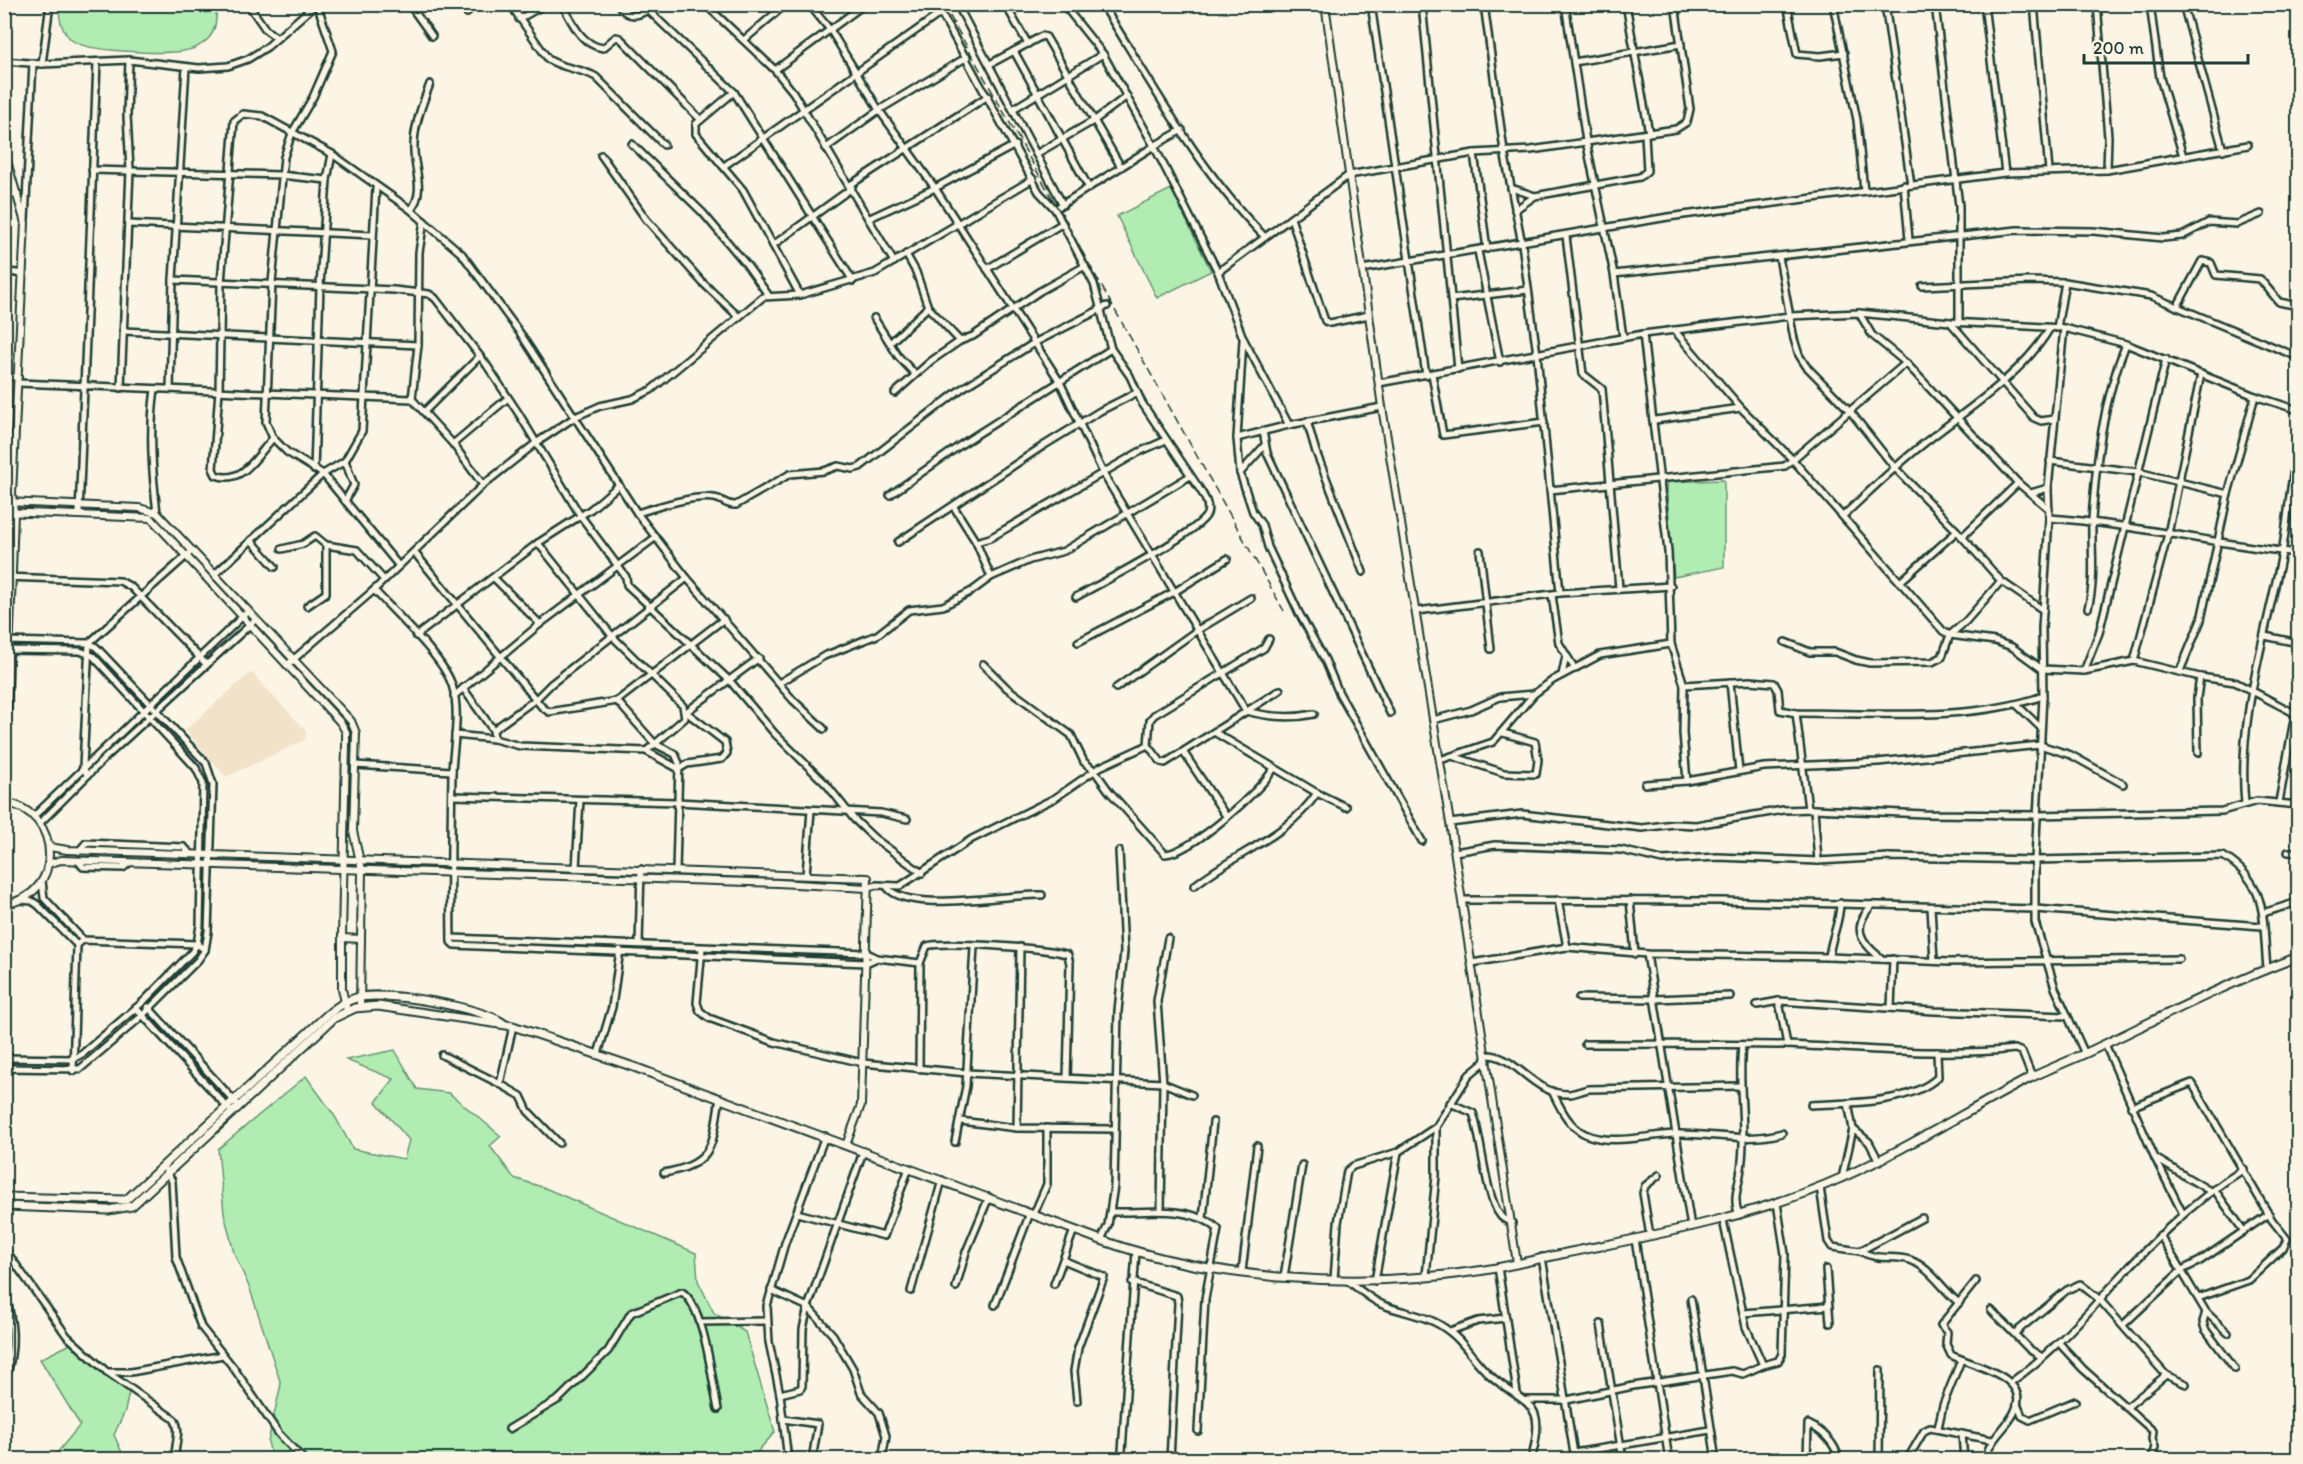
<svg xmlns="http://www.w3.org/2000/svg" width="2303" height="1464" viewBox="0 0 2303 1464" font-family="Itim,sans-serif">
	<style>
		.built { fill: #f2e2ca }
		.green { fill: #b1edb2; stroke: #689573; stroke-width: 1.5 }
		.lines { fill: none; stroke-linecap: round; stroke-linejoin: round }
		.minor-casing { stroke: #1f3d34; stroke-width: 10 }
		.tertiary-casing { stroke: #1f3d34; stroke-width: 10 }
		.secondary-casing { stroke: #1f3d34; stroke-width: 11 }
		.minor { stroke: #fcf5e5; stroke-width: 5 }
		.tertiary { stroke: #fcf5e5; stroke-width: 6 }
		.secondary { stroke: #fcf5e5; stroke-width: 7 }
		.rail { stroke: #1f3d34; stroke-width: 1.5; stroke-dasharray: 9 4.5; stroke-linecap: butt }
	</style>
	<rect width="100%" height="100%" fill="#fcf5e5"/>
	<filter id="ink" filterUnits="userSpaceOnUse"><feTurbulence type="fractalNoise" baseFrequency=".0167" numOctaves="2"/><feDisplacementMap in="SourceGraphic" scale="12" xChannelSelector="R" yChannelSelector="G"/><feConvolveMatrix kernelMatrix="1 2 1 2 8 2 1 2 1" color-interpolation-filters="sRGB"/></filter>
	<g filter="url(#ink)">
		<path class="built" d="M251,672L306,731L305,740L226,777L185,730Z"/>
		<g class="green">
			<path d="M59,5V4L217,5C216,17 217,30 208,39C201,46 192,50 183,51C165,54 87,52 73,41C61,32 59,19 59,5Z"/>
			<path d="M1171,189L1211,271L1157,298L1117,216Z"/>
			<path d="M1724,480V567L1674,577L1666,482Z"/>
			<path d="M395,1050L417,1089L449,1093L501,1136L490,1146L514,1178L545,1188L696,1253L698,1281L714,1313L745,1332L775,1432L751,1459H272L268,1442L281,1384L250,1289L234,1253L224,1213L218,1149L306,1076L334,1115L353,1149L404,1159L409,1140L376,1102L394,1079L346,1060Z"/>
			<path d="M73,1343L130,1388L125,1411L114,1435L125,1459H52L80,1425L40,1359Z"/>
		</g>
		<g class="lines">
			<g class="minor-casing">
				<g id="minor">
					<path d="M248,4L266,30L277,38"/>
					<path d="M317,4L333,51L313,97L292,133L284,157L272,283L266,422L273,438L287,452L323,474L399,566"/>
					<path d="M409,4L432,36"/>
					<path d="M460,4L467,13"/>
					<path d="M510,4L548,59C562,69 581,68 596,77L664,145"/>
					<path d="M562,4C572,22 581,45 603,48L616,37L620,38L700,119"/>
					<path d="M618,4C629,22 642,15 656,4"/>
					<path d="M705,4L775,70L793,92L894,262"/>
					<path d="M809,4L831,31L879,110L935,188L1060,382L1104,475L1246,711C1269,717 1291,719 1314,714"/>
					<path d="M936,4L1039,192L1055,209L1154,146L1218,272L1243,338L1289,425L1382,407"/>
					<path d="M957,4L1063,205"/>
					<path d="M1005,4L1028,44"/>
					<path d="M1063,4L1103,54L1154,146L1182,130"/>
					<path d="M1102,4C1152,84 1199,171 1265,237"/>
					<path d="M1371,4L1426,375"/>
					<path d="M1422,4L1458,369"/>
					<path d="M1484,4L1504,151L1522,244L1537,354L1560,593"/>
					<path d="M1565,4L1586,141L1614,274L1623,337"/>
					<path d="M1626,4L1649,133"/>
					<path d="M1787,4L1797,54L1820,56L1844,53"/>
					<path d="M1833,4L1857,120L1864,191"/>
					<path d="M1885,4L1911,185"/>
					<path d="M1935,4L1959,206V323"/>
					<path d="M1984,4L2005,173"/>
					<path d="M2034,4L2049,171"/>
					<path d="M2097,4L2108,137L2107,170"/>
					<path d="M2150,4L2160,78L2183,156"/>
					<path d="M2183,4L2223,150"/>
					<path d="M648,10L734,92L853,281"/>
					<path d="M519,19L546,4"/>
					<path d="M744,40L786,4"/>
					<path d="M1014,51L1089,188"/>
					<path d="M4,61L42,64L129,60L199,68L228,66L248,59L267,47L316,4"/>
					<path d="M1574,62L1681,44"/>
					<path d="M42,64L50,4"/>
					<path d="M990,64L1042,36L1046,37L1121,167"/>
					<path d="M775,70L865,4"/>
					<path d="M734,92L696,124V134L743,190L800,295"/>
					<path d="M1013,109L1103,54"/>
					<path d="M632,144L703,213L746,264L769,296"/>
					<path d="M826,148L879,110L967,57"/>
					<path d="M1474,153L1487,249"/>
					<path d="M1036,154L1095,120L1127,96"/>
					<path d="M601,155L646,219L702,282L738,316"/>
					<path d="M724,166L941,13"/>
					<path d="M92,170L280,175L327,180"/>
					<path d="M850,185L988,96"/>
					<path d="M1904,185L1909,240"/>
					<path d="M1511,188L1535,196"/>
					<path d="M4,194H18"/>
					<path d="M1055,209L1094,284L1111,349L1130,376L1142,403L1199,488C1204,496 1210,505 1207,514C1199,533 1099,584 1076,597"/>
					<path d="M411,210C427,189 412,167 414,143C415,123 423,102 430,84"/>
					<path d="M1515,210L1535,196L1640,177L1647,171L1645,134"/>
					<path d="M870,218L935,188L1015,145"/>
					<path d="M1291,218L1325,321L1330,323L1369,315"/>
					<path d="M25,220L33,63"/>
					<path d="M128,224L373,235"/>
					<path d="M1566,236L1583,374L1602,389L1619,588"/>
					<path d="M773,245L852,188"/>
					<path d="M1478,251L1500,362"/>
					<path d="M906,254L916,272L928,307L960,341"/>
					<path d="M1779,257L1794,339L1799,355L1806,366L1850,411L1895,468L1957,531L2001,581L2043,610"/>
					<path d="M987,269L1063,223"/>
					<path d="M1362,269L1668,217L2005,173L2107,170L2248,145"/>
					<path d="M4,271L22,274"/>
					<path d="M1218,272L1349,175L1474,153L1531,150L1676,129L1687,122L1690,109L1675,4"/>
					<path d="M1614,274L2017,230L2093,231L2163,238L2182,236L2209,222L2237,224L2261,214"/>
					<path d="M173,280L394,290L429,294L435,298L486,364L519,414L580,515L626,577L627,585L730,681L775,734L827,785L854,819L874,838L922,873"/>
					<path d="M1922,286L2030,281L2065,282L2151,296L2298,357"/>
					<path d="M2298,286V302"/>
					<path d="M1451,299L1528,290"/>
					<path d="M2177,307L2202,261L2211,263L2216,275L2260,279L2279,302L2298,306"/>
					<path d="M1859,313L1872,335L1906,363L2018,483L2049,509"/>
					<path d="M874,318L898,356L915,374"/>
					<path d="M1950,322L2034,418L2041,421L2054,419"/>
					<path d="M2057,328L2065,282"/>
					<path d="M2064,328L2048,488L2049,518L2042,628L2043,696L2035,860V922L2055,988L2085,1054"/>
					<path d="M1674,330L1741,408L1793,460L1943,631L1950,635L1995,641L2012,647L2042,669L2084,671L2134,661L2168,534L2201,374"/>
					<path d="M123,331L418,345"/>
					<path d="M1643,334L1668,552L1671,644L1684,685L1683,733L1687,781"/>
					<path d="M891,342L928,307"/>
					<path d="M1432,374L1443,435L1544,422"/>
					<path d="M4,377H18"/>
					<path d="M18,383L412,399L453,444L483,485"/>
					<path d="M1379,383L1643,334L1790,316L1859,313L1950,322L2064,328L2126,344L2255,396L2298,410"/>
					<path d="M121,388L130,170L127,115L129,60"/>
					<path d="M155,389C149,431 152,471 157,513"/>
					<path d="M170,389L173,280L186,67"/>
					<path d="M895,393L931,361L960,341L973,336L1040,291L1085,266"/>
					<path d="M412,399L418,345L419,252L424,221"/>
					<path d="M425,411L478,358"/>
					<path d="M1655,420L1741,408"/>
					<path d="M1307,421L1316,452L1363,572"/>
					<path d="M1263,431L1267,453L1390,713"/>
					<path d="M273,438C256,457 242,485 216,475L213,469L219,391L221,283L234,121L243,114L262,116L332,154L411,210L462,254L520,333L637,513L687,578L793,700L824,729"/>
					<path d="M1237,438L1289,425"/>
					<path d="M453,444L508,398"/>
					<path d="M1265,445L1240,473L1253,512L1262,525L1268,547L1299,613L1325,660L1339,693L1422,841"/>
					<path d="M345,461L354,485L345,501"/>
					<path d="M2050,461L2138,472L2228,494"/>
					<path d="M314,470L320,286L327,180L332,154"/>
					<path d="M1240,473L1237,438L1243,340"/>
					<path d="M1550,490L1785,466L1906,363"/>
					<path d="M2031,493L2048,488"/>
					<path d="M890,495L962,444L1111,349"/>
					<path d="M954,507L976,542L991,577"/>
					<path d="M637,513C658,507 692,495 714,498C723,499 726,506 736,505L790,474L824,471L838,466L853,469L860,467L961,389L1034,343L1107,306"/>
					<path d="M79,514L97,62"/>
					<path d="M1843,516C1869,492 1894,467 1922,445C1963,412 2023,375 2050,328"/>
					<path d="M2049,518C2133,524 2215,544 2298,553"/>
					<path d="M1962,537L2018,483"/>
					<path d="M251,540L275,567"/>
					<path d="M898,542L1043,446L1100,411L1136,393"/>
					<path d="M976,542L990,538L1139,452L1166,440"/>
					<path d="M538,543L613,637L683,706L685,718L655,744L675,754L679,763L676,871"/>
					<path d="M282,549L303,544L315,536L326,545L357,550L384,580"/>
					<path d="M1480,551L1491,649"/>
					<path d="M414,552L542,707L549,712L617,701L724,619"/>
					<path d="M215,574L323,474L345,461L362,431L376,188"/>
					<path d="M4,577L120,581L131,587L207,665"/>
					<path d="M494,578L540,624"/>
					<path d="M1900,582L1957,531"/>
					<path d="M374,590C395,613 443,657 452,685C461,712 453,745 452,772C451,829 450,886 451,942L454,945L866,963L877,958"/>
					<path d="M1552,595L1559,643L1575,669"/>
					<path d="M307,606L326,593V545"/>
					<path d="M2088,608C2096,580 2091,549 2092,520C2096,461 2103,400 2126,344"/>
					<path d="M1417,611L1560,593L1671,586"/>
					<path d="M416,636L538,543L591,509L619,485"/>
					<path d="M2265,636L2298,643"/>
					<path d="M4,641L89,643L96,647L206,763L213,784L208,932L205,950L198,960L142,1016L80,1069L4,1068"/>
					<path d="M1078,642L1176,591L1227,559"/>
					<path d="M1785,642L1810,652H1835L1856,660L1870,663L1932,662L1942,657L1950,635L1966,621L2001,581"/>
					<path d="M4,650L80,651L93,656L196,768L203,783L200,925L197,944L192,952L144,1001L82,1054L73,1059L4,1058"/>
					<path d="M2134,661L2200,677L2197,698L2198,753"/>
					<path d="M983,664L1007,688L1071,735L1084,762L1094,770L1109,791L1165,854C1191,853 1262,790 1274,768"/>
					<path d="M287,665L374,590L483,485L536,443L575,417L600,406L632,399L651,390L763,297L800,295L875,273L1033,179"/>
					<path d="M2084,671L2099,633L2166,359"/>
					<path d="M2180,671L2201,620L2228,494L2255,396"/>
					<path d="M1562,675L1566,656"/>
					<path d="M2200,677L2235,682L2298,715"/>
					<path d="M1730,682L1739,771"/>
					<path d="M779,683L824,656L877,635L909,610L943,606L972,591L991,577L1030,560L1064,551L1190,476"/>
					<path d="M1684,685L1750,681L1774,683L1778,690L1780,710L1796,713C1874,713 1969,722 2043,696"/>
					<path d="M463,688L493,730"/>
					<path d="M1116,688L1196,631L1251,598"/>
					<path d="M454,696L540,624L656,537"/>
					<path d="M2017,705L2041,728"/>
					<path d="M1796,713L1808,809"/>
					<path d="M1433,720L1471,710L1500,697L1534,694"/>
					<path d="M1214,732L1317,793L1346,807"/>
					<path d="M455,735L494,739L520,746L646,751L655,744L617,701"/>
					<path d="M494,739L493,730L536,699L551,684L687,578"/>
					<path d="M1148,745L1161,762L1165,763L1280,690"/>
					<path d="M646,751L679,769L687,764L722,759L727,753L725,742L686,712L759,658"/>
					<path d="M1184,753L1226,816"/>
					<path d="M1452,756L1504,773L1536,774L1538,760L1535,742L1503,733"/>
					<path d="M1440,760L1493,742L1534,694L1553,680L1600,655L1671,644"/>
					<path d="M355,765L452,771"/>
					<path d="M87,775L83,767L89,643L192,551"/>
					<path d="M1645,784L1687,781L1764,767L1878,762L2040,745L2071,755L2123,784"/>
					<path d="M452,796L677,802L881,813L907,819"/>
					<path d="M2279,802L2298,698"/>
					<path d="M2245,804C2237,718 2266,636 2282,553C2288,518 2290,483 2298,449"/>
					<path d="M1814,809L1818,861"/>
					<path d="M34,816L245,614"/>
					<path d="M40,823L105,758L253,622"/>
					<path d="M1450,823L1522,814L1642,828L1674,824L1696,825L1783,810L1814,809L1924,814L2037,815L2222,811L2257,801L2298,805"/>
					<path d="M79,851L86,843L184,847L191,854"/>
					<path d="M1455,852L1495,845L1621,850L1662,860L1718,857L1818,861L1889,857L2035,860L2223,856C2270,884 2262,921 2267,968"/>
					<path d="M2288,852H2298"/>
					<path d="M78,861L83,867L123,868L129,863"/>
					<path d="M576,868L580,800"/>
					<path d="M806,875L811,810"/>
					<path d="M42,881L44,898L83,940"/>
					<path d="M1194,886C1234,853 1287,838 1317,793"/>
					<path d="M887,887C908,915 1009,893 1042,895"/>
					<path d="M867,888L876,885L900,886L972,839L1055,798L1100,767L1148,745L1150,720L1154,715L1264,648L1269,639"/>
					<path d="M20,900L32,901L38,905L77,945L73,1071"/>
					<path d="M1462,900L1722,901L2035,909L2262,926"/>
					<path d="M1558,900L1567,947"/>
					<path d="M1630,900L1635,954"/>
					<path d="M1872,905C1852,927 1859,941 1881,958"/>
					<path d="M1931,907L1934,961"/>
					<path d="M2263,913L2298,902"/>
					<path d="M451,938L867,953L877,958L920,963"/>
					<path d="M639,944L641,869"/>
					<path d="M77,945L83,940L197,944L205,950"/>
					<path d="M702,948L697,1003L700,1011L709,1018L774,1042L863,1063L967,1073L1163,1083L1192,1095"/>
					<path d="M1647,954L1691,1227"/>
					<path d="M1829,957C1831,937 1840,923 1840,903"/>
					<path d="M1472,963L1567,947L1647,954L1829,957L1949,962L2179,959"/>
					<path d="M1579,998L1655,999L1730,996"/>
					<path d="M1779,1001L1787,1045"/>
					<path d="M1757,1005L1779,1001L1934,1011L2067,1016"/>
					<path d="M148,1007L239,1106"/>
					<path d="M136,1008L229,1109"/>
					<path d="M1891,1008L1893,959"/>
					<path d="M1585,1044C1652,1044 1719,1044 1786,1045C1863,1048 1938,1057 2015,1049L2022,1052L2032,1077"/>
					<path d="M2105,1044L2155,1158L2183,1214"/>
					<path d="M598,1054L612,1007L620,950"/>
					<path d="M442,1055L500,1084L513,1026"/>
					<path d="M1486,1055C1515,1053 1533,1096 1570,1094C1576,1093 1583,1090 1589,1089L1740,1086"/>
					<path d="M919,1069L920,963L927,946C942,941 1054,948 1068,955L1070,964L1067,1078"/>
					<path d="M500,1084L521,1096L528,1111L559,1143"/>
					<path d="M1552,1091C1560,1107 1568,1126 1585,1134C1611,1146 1648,1135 1676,1134C1710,1133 1749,1143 1782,1133"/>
					<path d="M1450,1103L1473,1113C1482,1139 1485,1196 1500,1215C1502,1219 1508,1221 1512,1223"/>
					<path d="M1811,1105C1849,1103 1910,1104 1938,1077L1937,1052"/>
					<path d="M2131,1107L2192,1083L2272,1220L2287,1239L2283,1248L2249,1280L2198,1298"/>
					<path d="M960,1121L1017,1128L1114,1129"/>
					<path d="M1017,1128L1020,947"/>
					<path d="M1853,1129L1869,1142L1879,1161"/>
					<path d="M955,1142L966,1086L974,947"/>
					<path d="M2155,1158L2210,1191"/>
					<path d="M164,1167L172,1181L176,1257L201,1327L233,1367L279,1434L304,1460"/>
					<path d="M664,1173C716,1164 712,1143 720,1098"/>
					<path d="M1842,1178L1853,1129L1848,1103"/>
					<path d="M1820,1187L1828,1241L1832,1247L1860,1251L1922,1218"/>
					<path d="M2214,1189L2243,1230"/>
					<path d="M1161,1211L1163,1083L1157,1001L1168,938"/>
					<path d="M1111,1212C1145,1213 1192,1204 1218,1229L1205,1299L1198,1431"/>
					<path d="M797,1213L884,1236L909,1168"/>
					<path d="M1034,1214L1047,1184V1128"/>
					<path d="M1739,1215C1733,1200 1737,1191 1740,1175C1748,1132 1737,1089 1742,1046"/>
					<path d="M1203,1218L1213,1122"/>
					<path d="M1723,1220L1746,1327L1763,1365L1778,1361L1782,1354L1785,1254L1777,1203"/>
					<path d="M2160,1235L2206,1312L2228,1333"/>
					<path d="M1650,1236L1643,1193L1645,1186L1659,1175"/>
					<path d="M1635,1239L1669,1460"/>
					<path d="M1101,1240L1108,1225L1114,1186L1118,1011L1124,951L1119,851"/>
					<path d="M4,1248L67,1336L107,1372H131L223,1355"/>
					<path d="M1860,1251C1879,1262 1893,1254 1910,1260C1930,1267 1943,1290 1959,1303"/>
					<path d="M1542,1257L1575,1460"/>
					<path d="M1063,1260L1104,1277L1078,1348L1074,1371L1077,1401"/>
					<path d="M1498,1267L1517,1393"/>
					<path d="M1826,1269L1830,1323"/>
					<path d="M1242,1272L1257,1146"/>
					<path d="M1426,1276L1436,1176V1127"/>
					<path d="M1284,1277L1302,1165"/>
					<path d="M1334,1280L1338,1223L1347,1171L1353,1166L1398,1152L1436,1127L1469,1075L1487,1060"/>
					<path d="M1348,1281C1359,1289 1373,1302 1386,1306C1408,1314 1431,1316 1450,1332C1466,1344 1475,1363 1491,1376C1527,1408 1548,1399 1531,1460"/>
					<path d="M1375,1281L1398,1152"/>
					<path d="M1976,1281L1941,1325L1947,1332L1946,1344L1951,1355C1970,1365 2034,1376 2014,1413C2005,1430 1989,1439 1985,1460"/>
					<path d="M1132,1282L1177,1296L1178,1303L1170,1460"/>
					<path d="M1054,1284L1074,1230"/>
					<path d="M4,1285C13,1324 17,1346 4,1384"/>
					<path d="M956,1287L966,1252L989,1197"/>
					<path d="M771,1290L808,1307L833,1335L853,1369L861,1393L879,1413L886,1436L882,1460"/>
					<path d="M911,1291L942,1180"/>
					<path d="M1691,1299L1716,1460"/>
					<path d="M995,1305L1030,1213"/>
					<path d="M1991,1310L2029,1349L2042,1357"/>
					<path d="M2206,1312L2203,1322L2205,1329L2235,1369"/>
					<path d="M1743,1313L1829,1306"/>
					<path d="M700,1322L767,1321"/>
					<path d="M1601,1324L1623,1460"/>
					<path d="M2123,1325L2182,1270L2200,1261L2269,1214"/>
					<path d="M1450,1331L1478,1321L1506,1318"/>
					<path d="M2015,1333L2067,1290L2080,1284L2099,1299L2166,1375L2186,1384"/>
					<path d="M2059,1343L2083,1369L2153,1431L2152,1439L2155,1447L2151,1460"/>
					<path d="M107,1372L174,1419C182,1430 174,1446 175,1460"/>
					<path d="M2010,1383C2044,1359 2073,1329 2101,1298C2144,1250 2189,1203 2244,1169"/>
					<path d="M780,1394L800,1389L802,1386L803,1329L808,1307L863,1152"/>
					<path d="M1527,1400H1567L1633,1386L1732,1371L1743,1374L1763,1365"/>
					<path d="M2017,1404L2022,1416L2030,1420L2075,1401"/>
					<path d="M2127,1407L2166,1375"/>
					<path d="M783,1419L818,1424L812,1460"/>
					<path d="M1938,1428L1943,1405L1961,1360"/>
					<path d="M509,1429L559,1399L608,1351L631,1313L682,1292C705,1307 712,1382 718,1409"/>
					<path d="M1962,1434L1964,1460"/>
					<path d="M1122,1451L1136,1251"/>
					<path d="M1574,1453L1710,1430"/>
					<path d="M788,1460L780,1394L769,1342L767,1306L785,1243L825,1136"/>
					<path d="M1807,1460L1808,1424C1823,1431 1836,1444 1839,1460"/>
					<path d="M1879,1460L1880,1370"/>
					<path d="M1907,1460L1924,1431L1930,1428L1992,1440"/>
				</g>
			</g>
			<g class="tertiary-casing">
				<g id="tertiary">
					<path d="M1325,4L1382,407L1450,823L1517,1263"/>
					<path d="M4,151L25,223L12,494L14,512L5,779L7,802"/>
					<path d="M6,502L139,508L157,513L351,721L356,733L353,831L362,870L360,1007"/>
					<path d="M4,512L151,518L341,723L346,732V744L342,938V989L347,1011"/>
					<path d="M4,802C64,812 64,897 4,904"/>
					<path d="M50,847L67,850L868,878L861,1105L846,1145"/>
					<path d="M48,864L61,860L778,883L867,888"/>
					<path d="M342,938L361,939"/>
				</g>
			</g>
			<g class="secondary-casing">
				<g id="secondary">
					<path d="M4,1197L126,1200L328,1014C337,1007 345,1001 356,998C384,990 480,1007 503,1023"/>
					<path d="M4,1206L108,1210L132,1206L334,1018L355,1008L378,1006L513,1026L634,1067L1101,1240C1216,1281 1357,1289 1478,1271C1518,1265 1557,1254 1596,1247C1680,1230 1762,1213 1841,1178C1907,1149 1968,1110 2032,1077C2055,1066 2079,1057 2101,1046C2167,1014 2230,982 2298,957"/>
				</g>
			</g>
			<use href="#minor" class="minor"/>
			<use href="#tertiary" class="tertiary"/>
			<use href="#secondary" class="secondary"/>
			<path class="rail" d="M943,4L1284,611"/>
		</g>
	</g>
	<rect width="2303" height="1464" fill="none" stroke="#fcf5e5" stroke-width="24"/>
	<rect x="12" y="12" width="2279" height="1440" fill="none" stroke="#1f3d34" stroke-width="2" filter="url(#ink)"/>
	<path d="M2084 54v9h164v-9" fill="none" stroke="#1f3d34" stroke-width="3"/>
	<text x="2093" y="54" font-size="18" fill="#1f3d34" stroke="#fcf5e5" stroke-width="4.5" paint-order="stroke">200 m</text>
</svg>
